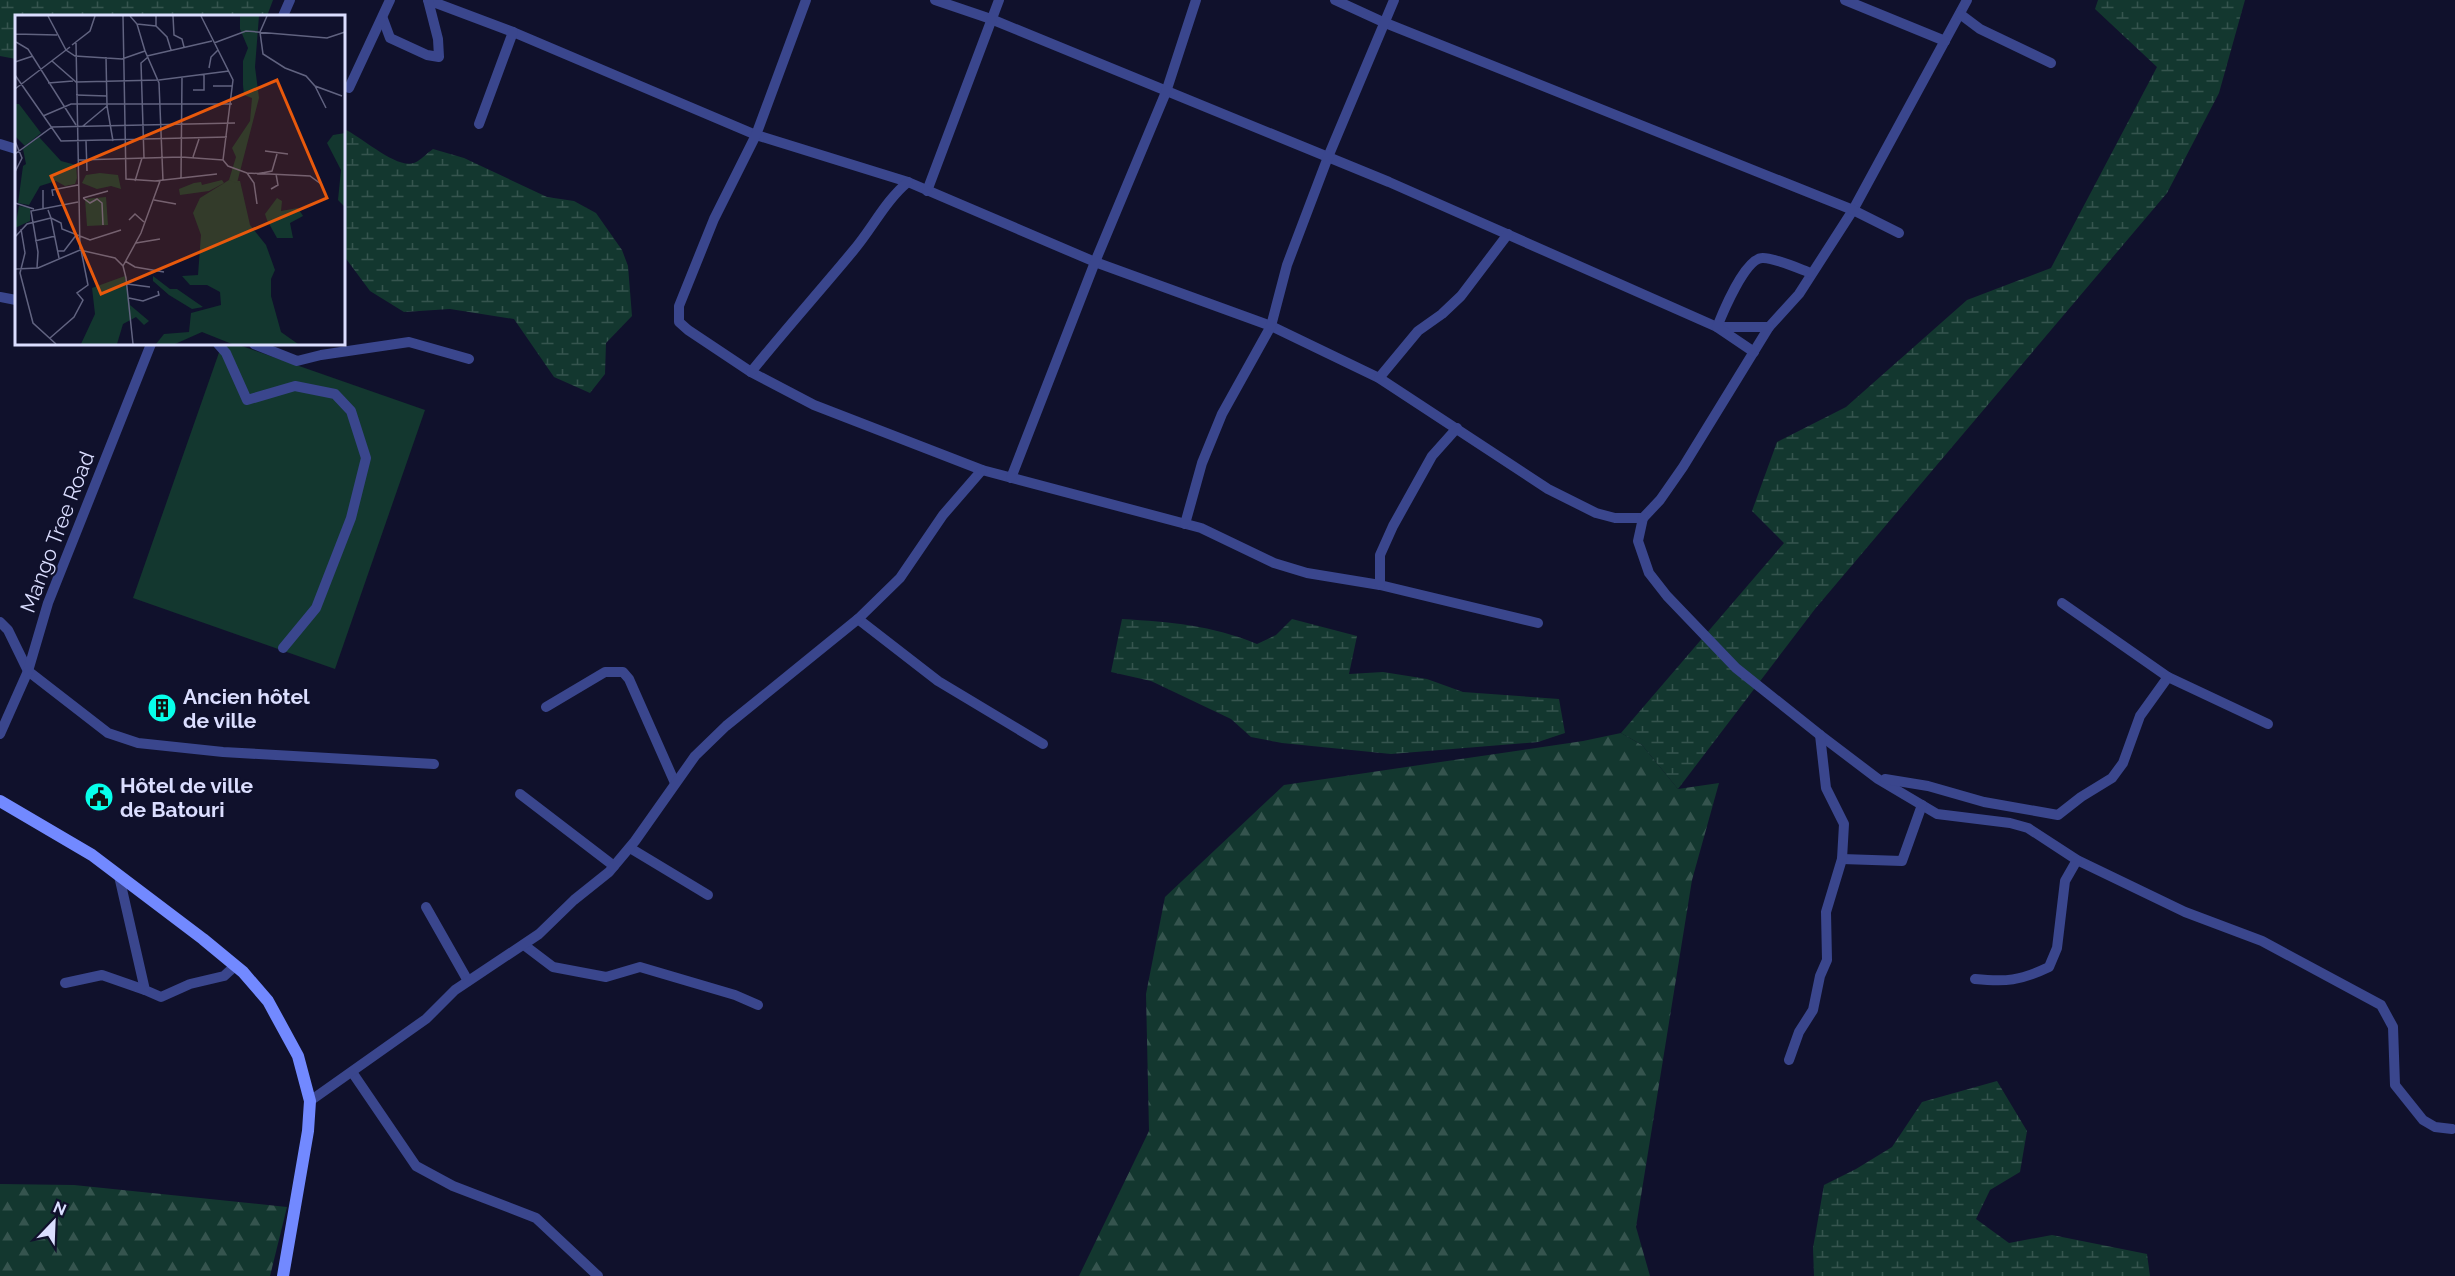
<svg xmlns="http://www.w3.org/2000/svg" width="2455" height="1276" viewBox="0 0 2455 1276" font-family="Raleway,sans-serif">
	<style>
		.forest { fill: url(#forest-firs) }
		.wetland { fill: url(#wetland-marsh) }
		.green { fill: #13372f }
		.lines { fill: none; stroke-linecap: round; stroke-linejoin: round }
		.street { stroke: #3a468d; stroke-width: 10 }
		.secondary { stroke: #7289ff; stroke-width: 12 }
		.labels { text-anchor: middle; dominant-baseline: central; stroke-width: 4.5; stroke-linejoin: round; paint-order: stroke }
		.street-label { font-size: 21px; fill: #dbdeff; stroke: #10112c }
		.poi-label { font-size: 21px; font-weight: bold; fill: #dbdeff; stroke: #10112c; text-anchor: start }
		.inset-road { fill: none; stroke: #616380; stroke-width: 1.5 }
		.view { fill: #e8590c; fill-opacity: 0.15; stroke: #e8590c; stroke-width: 3 }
		.inset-edge { fill: none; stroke: #dbdeff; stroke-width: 3 }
	</style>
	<defs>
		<pattern id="forest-firs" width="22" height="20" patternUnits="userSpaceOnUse" patternTransform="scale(1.5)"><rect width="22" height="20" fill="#13372f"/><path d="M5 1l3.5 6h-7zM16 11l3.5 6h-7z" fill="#35544e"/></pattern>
		<pattern id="wetland-marsh" width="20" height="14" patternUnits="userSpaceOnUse" patternTransform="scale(1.5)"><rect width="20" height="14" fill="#13372f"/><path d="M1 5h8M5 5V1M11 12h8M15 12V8" fill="none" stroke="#35544e"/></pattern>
	</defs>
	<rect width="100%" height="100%" fill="#10112c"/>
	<g class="forest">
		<path d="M1621,733L1642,745L1678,789L1719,783L1692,880L1636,1227L1650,1276H1079L1149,1131L1146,994L1165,897L1284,785L1583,741Z"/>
		<path d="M0,1184L74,1185L287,1207L270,1276H0Z"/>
	</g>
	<g class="wetland">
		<path d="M0,0H273L267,16H16V59L0,56Z"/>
		<path d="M2098,0H2245L2219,93L2167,193L1815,609L1678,789L1642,745L1621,733L1784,543L1752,511L1777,442L1846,407L1967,300L2051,268L2157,67L2095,9Z"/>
		<path d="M344,129C362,137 396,169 414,163C420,161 427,153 433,149L464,158L547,197L574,201L596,213L622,250L628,266L632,316L606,343L605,374L590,393L554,377L514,319L450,309L404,312L370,291L344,256Z"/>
		<path d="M1122,619C1171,622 1211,625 1257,644L1276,635L1292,619L1357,636L1349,674L1383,672L1427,679L1463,692L1559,699L1565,733L1538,742L1391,754L1282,743L1251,737L1231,719L1151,681L1111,672Z"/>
		<path d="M1997,1081L2027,1131L2020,1172L1990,1190L1976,1219L2009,1243L2052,1235L2147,1254L2150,1276H1814L1813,1248L1824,1185L1856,1169L1892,1147L1922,1102Z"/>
	</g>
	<path class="green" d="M222,344H236L425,410L335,669L133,598Z"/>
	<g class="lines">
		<g class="street">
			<path d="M428,0L513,32L756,135L908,182L1095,262L1271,326L1379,378L1548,489L1596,513L1615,518H1643L1660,500L1683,467L1769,327L1799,294L1853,210L1967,0"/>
			<path d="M806,0L756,135L714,219L679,306V322L688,330L751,372L814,405L982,470L1201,528L1274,563L1307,573L1380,585L1538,623"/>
			<path d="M935,0L991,19L1389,182L1717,327H1769"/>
			<path d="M1335,0L1383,22L1853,210L1899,233"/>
			<path d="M1845,0L1945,41"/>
			<path d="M1960,14L1980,29L2051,63"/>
			<path d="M283,16L290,0"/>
			<path d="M383,19L390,38L427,55L439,57L438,39L428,0"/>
			<path d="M349,88L390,0"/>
			<path d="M479,124L513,32"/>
			<path d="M0,144L16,149"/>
			<path d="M927,191L999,0"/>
			<path d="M0,297L16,300"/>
			<path d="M218,344L226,353L247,400L295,386L335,394L351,411L366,458L351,518L316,608L283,648"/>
			<path d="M254,344L297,361L321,355L409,342L469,359"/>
			<path d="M1754,352L1717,327C1723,312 1745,259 1762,258C1773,257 1800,269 1811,273"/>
			<path d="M751,372C784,331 819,292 853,251C872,229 885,201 908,182"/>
			<path d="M1379,378L1418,331L1442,314L1461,296L1508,234"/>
			<path d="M1011,478L1095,262L1166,92L1196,0"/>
			<path d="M1643,518L1638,541L1649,573L1667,596L1736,668L1820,735L1878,779L1937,814L2010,823L2028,828L2077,860L2185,912L2262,941L2381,1005L2393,1027L2395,1085L2423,1120L2435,1127L2452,1129"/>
			<path d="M1185,524L1202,463L1222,414L1271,326L1287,265L1328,157L1394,0"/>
			<path d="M1380,585V555L1393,526L1432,456L1457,428"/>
			<path d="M2062,603L2168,677L2268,724"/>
			<path d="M858,619L938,681L1043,744"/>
			<path d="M0,622L8,630L28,671L108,733L138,743L223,752L434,764"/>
			<path d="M546,707L605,672H623L629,679L675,783"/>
			<path d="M0,734L28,671L48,603L151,344"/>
			<path d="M1885,779L1928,786L1984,802L2058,815L2081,797L2112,778L2123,763L2140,716L2168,677"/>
			<path d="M520,794L614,866"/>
			<path d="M630,848L708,895"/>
			<path d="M1842,859L1902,861L1922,805"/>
			<path d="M119,876L145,990L161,997L190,984L224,976L235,966"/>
			<path d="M426,907L468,981"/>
			<path d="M524,945L553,967L606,977L640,967L735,995L758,1005"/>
			<path d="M1975,979C2006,982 2020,981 2049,967L2057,948L2065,881L2077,860"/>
			<path d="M65,983L102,975L145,990"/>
			<path d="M1789,1060L1799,1032L1813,1010L1820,976L1827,960L1826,912L1842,859L1844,824L1826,788L1820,735"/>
			<path d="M352,1072L416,1166L453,1186L536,1218L598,1276"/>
			<path d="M310,1101L426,1019L455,990L539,934L574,900L609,872L635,841L695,756L726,726L858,619L900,578L943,515L982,470"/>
		</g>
		<path class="secondary" d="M0,801L92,855L203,939L243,972L268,1001L298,1056L310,1101L308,1131L283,1276"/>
	</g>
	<defs>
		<g id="building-disc" transform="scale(1.5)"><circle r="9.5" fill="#07ffea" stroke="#10112c"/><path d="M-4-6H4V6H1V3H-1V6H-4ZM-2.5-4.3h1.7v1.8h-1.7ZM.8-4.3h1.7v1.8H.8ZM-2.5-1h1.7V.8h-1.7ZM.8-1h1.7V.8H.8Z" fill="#111"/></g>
		<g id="civic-disc" transform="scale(1.5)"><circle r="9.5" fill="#07ffea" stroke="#10112c"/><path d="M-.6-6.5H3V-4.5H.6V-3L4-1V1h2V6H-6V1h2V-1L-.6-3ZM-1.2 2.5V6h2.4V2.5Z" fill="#111"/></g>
	</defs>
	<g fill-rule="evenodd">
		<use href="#building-disc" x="162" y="708"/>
		<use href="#civic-disc" x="99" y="797"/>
	</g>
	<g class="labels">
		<g class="street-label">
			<text transform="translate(57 532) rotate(-69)">Mango Tree Road</text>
		</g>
		<g class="poi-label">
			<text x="183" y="696">Ancien hôtel<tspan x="183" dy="24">de ville</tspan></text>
			<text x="120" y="785">Hôtel de ville<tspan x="120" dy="24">de Batouri</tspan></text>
		</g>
	</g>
	<g transform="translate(15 15)">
		<rect width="330" height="330" fill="#10112c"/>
		<path d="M330,118V192L323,185L326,155L312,128L318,120ZM214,165L225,166L235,210L251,230L260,255L256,264V281L266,317L283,329H217L187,317L160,329H141L149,319L174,317L176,298L206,290L205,277L192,270H175L167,261L183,260L186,220L178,198L185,183ZM110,261L115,290L134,306L129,310L121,302L108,309L102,329H66L80,299L77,273Z" fill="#13372f"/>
		<path d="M225,1H244L240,52L244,83L222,168L214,165L221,142L217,133L235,106L237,83L229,80L228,70V46L233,33L225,14ZM0,89H4L26,118L10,131L0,121ZM24,122L46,146L61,150L62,163L60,169L50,171L41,166L25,171L14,190L3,188L8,151L11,149L8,134ZM85,158L103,160L106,174L96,171L82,174L67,168L71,160ZM207,165L209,168L194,176L165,180L164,174L179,168L186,167L187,170ZM262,183L267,186L266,196L283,193L288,201L275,208L278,223H262L252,205L250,199ZM4,191L15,193V206L0,213ZM138,261L155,274H162L188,292L177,294L154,280L138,266Z" fill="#13372f"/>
		<path d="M91,182L93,210L72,211L70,184Z" fill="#13372f"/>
		<path class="inset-road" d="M33,1L51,35L60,41L107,44L130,36L144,68L148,166M108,1L111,164L140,166L202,159M115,1L122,9L130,36M141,1V11L152,22L156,35M158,1L159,20L167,24L169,32M252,1L245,17L248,39L270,53L291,61L300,71L327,81M122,9L141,11M0,16V35M0,19L42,20M1,27L13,34L61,110M61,28L65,234M199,28L231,16L312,23L330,17M57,30L75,16L80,1M132,41L197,26M37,46L61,67L144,65L214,56M0,47L18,41M194,53L196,42L203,35M0,60L46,126L212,122M33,68L58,66M198,71H217M300,71L311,93M0,74L55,32M178,75H189V59M61,80L92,81M92,91L98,126M28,101L56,89H217M68,111L92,91L91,42M0,126L7,143L0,157M71,126L72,156M250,136L273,139M0,139L37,112L220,108M178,142L184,124M129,143L126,48L133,42M63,145L166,142L208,145L218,65L186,1M208,145L213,151L232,158L295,161L306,169M232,158L239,168L242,189M242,159L257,156L262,139M166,163L167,62M120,166L127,143M256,174L263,170L261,159M38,181L37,175L63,170M68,183L75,188L82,184L87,188L88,210M68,183L93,176M139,185L161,189M0,188L19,194M28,194V175M36,203L46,208L47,214L75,225L106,215M36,203L44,243M114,205L120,199L129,207M6,214L10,238L5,258L18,308L41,329M0,222L12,209L36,203L33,195M20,226L40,221M121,228L145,224M43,236H49L62,219M110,246L120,252L149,257M108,251L126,218L145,166M22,253L23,237L16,196L63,187M0,254L23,253L65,235L100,243L108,251L111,263L118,329M112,269L135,272M114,283L128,286L144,280L143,276M35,323L59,302L68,285L62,278L73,270L66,235"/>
		<path class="view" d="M262,65L312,183L86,279L36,161Z"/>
		<rect width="330" height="330" class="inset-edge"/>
	</g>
	<g transform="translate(54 1222) rotate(23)" stroke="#10112c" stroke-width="4.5" paint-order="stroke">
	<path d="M0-4.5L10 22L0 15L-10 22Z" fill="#dbdeff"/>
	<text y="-9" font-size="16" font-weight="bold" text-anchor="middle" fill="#dbdeff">N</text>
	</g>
</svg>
